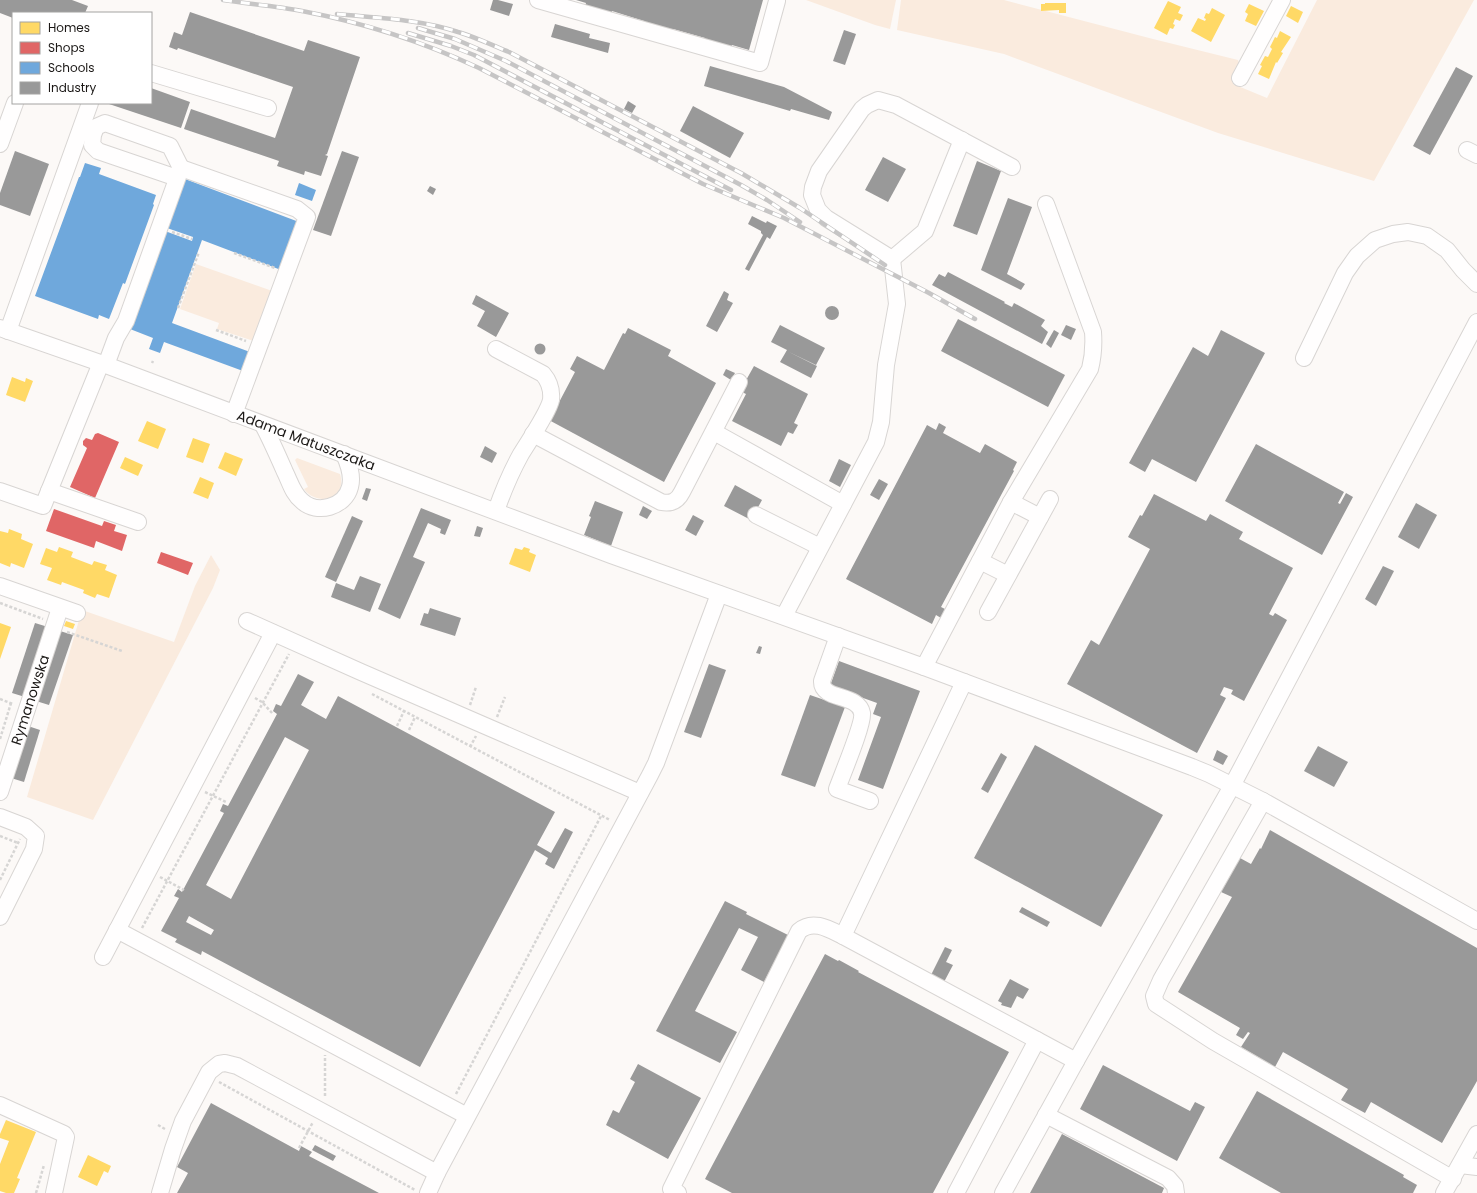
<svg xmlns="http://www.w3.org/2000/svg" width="1477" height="1193" viewBox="0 0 1477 1193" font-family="Poppins,sans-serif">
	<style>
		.green { fill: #faebde }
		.homes { fill: #ffd966 }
		.shops { fill: #e06666 }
		.schools { fill: #6fa8dc }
		.industry { fill: #999; fill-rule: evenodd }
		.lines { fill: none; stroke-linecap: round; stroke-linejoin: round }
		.minor-casing { stroke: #d8d5d3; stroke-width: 18 }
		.path { stroke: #d6d5d4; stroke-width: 2.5; stroke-dasharray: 3 2; stroke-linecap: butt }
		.minor { stroke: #fffefe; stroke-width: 16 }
		.rail-casing { stroke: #c6c5c5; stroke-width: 4.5 }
		.rail { stroke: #fff; stroke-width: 3; stroke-dasharray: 9; stroke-linecap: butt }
		.labels { text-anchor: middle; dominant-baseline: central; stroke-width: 4; stroke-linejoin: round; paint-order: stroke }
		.street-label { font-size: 14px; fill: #1b1816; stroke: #fff }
	</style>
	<rect width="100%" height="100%" fill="#fcf9f7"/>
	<g class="green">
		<path d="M806,0H896L890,29L875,25Z"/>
		<path d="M901,0H1004L1153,39L1238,60L1241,68L1233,84L1267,98L1317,0H1474L1374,181L1218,133L1004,54L897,30Z"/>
		<path d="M196,264L275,292L257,342L217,329L219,323L180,309Z"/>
		<path d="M297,458L340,474C348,498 318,508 304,489L308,487L295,460Z"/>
		<path d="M211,555L220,570L213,588L93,820L27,797L82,610L174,642L195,586Z"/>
	</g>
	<g class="homes">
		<path d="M1168,1L1181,7L1178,13L1183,15L1180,21L1175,19L1173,24L1175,25L1173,29L1170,28L1167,35L1154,28Z"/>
		<path d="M1045,3H1066V13H1059V10L1041,11V4H1045Z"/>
		<path d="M1249,4L1264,11L1256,26L1245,21L1248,14L1245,12Z"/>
		<path d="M1291,6L1303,12L1298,23L1286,16Z"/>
		<path d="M1212,8L1225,15L1211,42L1191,31L1198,18L1205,21L1206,19L1204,18L1206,13L1209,14Z"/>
		<path d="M1280,31L1291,37L1281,52L1283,53L1277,63L1276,62L1269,79L1258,74L1262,66L1260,65L1265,56L1268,57L1272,49L1270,47L1275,37L1277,38Z"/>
		<path d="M12,377L25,382L26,378L33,381L25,402L6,395Z"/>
		<path d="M147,421L166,429L158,449L138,441Z"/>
		<path d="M193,438L210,444L203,463L186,457Z"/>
		<path d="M225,452L243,459L236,476L218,468Z"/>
		<path d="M125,457L143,465L138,476L120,468Z"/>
		<path d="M200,477L214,483L208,499L193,493Z"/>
		<path d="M9,529L22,534L21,539L33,544L24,568L11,563L10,567L0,563V531L8,533Z"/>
		<path d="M59,547L73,552L71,557L92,565L94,561L107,565L105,570L117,575L109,598L97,594L95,598L83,593L84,590L62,582L61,585L47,580L52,568L40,564L46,548L57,552Z"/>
		<path d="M524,547L530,549L529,552L536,555L530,572L509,564L515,548L522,550Z"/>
		<path d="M66,621L75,624L73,629L64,626Z"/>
		<path d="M0,623L11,627L0,659Z"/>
		<path d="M6,1120L36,1132L17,1178L20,1179L14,1193H6L0,1191V1164L9,1141L0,1138V1134Z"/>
		<path d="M88,1155L111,1166L108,1173L104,1171L97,1186L78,1177Z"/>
	</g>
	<g class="shops">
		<path d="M98,433L119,442L95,498L70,487L87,448L83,445V441L86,438L92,440L95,434Z"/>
		<path d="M54,509L102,526L104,521L116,525L114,531L127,535L122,551L96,541L94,548L46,531Z"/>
		<path d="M161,552L193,563L188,575L157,563Z"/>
	</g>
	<g class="schools">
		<path d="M85,163L101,168L99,174L156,195L153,204L154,205L125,284L123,283L109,319L99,315L98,319L35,296L79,177H80Z"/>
		<path d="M185,179L299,222L281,270L202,240L172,323L250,352L243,371L164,342L160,353L149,349L153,338L130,329L165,231L192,241L193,237L167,228Z"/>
		<path d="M299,183L316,190L312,201L295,195Z"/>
	</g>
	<g class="industry">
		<path d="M0,0H72L88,6L85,13H13V18L0,13Z"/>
		<path d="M493,0H498L513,4L509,16L490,10Z"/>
		<path d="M576,0H763L749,50L732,45L730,51L703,44L705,38L673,29L671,34L643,26L644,21L612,11L611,17L584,9L586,3Z"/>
		<path d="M190,12L304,51L308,40L360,57L327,154L325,155L328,156L321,176L305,171L304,175L277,166L279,161L184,129L191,109L275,138L293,87L178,48L177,50L169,47L174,32L182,35Z"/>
		<path d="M555,24L590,34L589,38L610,43L608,53L551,37Z"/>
		<path d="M844,30L856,34L845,65L833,61Z"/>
		<path d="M710,66L784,87L832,112L829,120L791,109L790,111L704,86Z"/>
		<path d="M1456,67L1473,76L1430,155L1413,146Z"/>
		<path d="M151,88L190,102L181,128L106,103H151Z"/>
		<path d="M628,101L636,106L632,113L624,109Z"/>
		<path d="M693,106L744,133L730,158L680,131Z"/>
		<path d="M15,151L49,164L30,216L0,205V193Z"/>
		<path d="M342,151L359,157L331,236L313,230Z"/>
		<path d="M883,157L906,169L888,202L865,190Z"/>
		<path d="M977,161L1001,171L977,235L953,226Z"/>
		<path d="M430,186L436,189L433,195L427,191Z"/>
		<path d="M1008,198L1032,207L1007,274L1025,284L1021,290L981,270Z"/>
		<path d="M752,216L766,223L767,221L777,226L770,239L767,237L749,271L745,269L763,235L761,233V231L748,224Z"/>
		<path d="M948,272L1005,302L1004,303L1012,307L1014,303L1045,320L1041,326L1048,332L1042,344L932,285L939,274L945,277Z"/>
		<path d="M724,291L729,294L727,300L733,303L717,332L706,326Z"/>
		<path d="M476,295L509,313L496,337L477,326L485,311L472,304Z"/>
		<circle cx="832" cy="313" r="7"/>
		<path d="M958,319L1065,375L1048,407L941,351Z"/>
		<path d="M780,325L825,348L816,365L789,352L817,366L811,378L780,362L787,350L771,342Z"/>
		<path d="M1066,325L1076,329L1071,340L1061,335Z"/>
		<path d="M628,328L671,350L668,356L716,383L664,482L547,419L556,408L575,372L570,369L577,356L604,370L623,333L625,334Z"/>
		<path d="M1054,330L1059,333L1051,348L1046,344Z"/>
		<path d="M1221,330L1265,353L1196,482L1152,459L1145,472L1129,463L1193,347L1208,356Z"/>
		<circle cx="540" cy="349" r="5.5"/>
		<path d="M754,366L808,394L794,423L798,425L793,434L788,432L781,446L732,421L746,394L740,391Z"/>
		<path d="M726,369L735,373L731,380L723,375Z"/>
		<path d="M939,423L946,427L943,433L980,453L985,444L1017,462L1013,470L1014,471L941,607L945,609L941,618L936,615L932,624L846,579L927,425L936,430Z"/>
		<path d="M1256,444L1344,492L1338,503L1340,504L1346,493L1353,497L1322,555L1225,501Z"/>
		<path d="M485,446L497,453L492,463L480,457Z"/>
		<path d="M839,459L851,465L840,487L829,481Z"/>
		<path d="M879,479L888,484L879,500L870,495Z"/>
		<path d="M735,485L762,500L751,520L724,506Z"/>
		<path d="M366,488L371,489L367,501L362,499Z"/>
		<path d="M1154,494L1206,521L1210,514L1243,532L1239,539L1293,568L1269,614L1273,616L1275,613L1287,620L1244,701L1231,694L1233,690L1224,687L1220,695L1226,698L1197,753L1067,684L1091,640L1099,645L1150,549L1128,537L1140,515L1142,516Z"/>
		<path d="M595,501L623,512L611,546L584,535L591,517L589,516Z"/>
		<path d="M1416,503L1437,515L1419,549L1398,537Z"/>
		<path d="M643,506L652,511L647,519L639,515Z"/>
		<path d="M421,508L451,520L445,535L440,533L441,529L428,523L413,557L425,562L400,619L378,609Z"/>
		<path d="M693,515L704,521L696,536L685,530Z"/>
		<path d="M352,516L363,521L336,582L325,577Z"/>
		<path d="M477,526L483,528L480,537L474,536Z"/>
		<path d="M1383,566L1394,571L1376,606L1365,599Z"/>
		<path d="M360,576L381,584L370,612L331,597L336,583L354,590Z"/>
		<path d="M430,608L461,618L455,636L420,625L424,613L428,614Z"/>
		<path d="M35,623L48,627L25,697L12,693Z"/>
		<path d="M60,631L73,635L49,705L36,701Z"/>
		<path d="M759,646L762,647L760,654L756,653Z"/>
		<path d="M839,661L920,691L883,789L858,780L881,717L873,714L877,703L830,686Z"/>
		<path d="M709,664L726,670L701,738L684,732Z"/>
		<path d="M298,674L314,682L301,705L326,719L338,696L555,812L537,845L551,853L565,828L573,832L554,869L545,864L548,858L535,850L420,1067L202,951L201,955L175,942L177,939L161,931L179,898L174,896L178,889L182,892L224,813L220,811L223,804L228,806L277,714L273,711L276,704L281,706ZM285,737L309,750L231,899L206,885ZM189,916L214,930L211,935L186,922Z"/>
		<path d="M810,695L845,707L815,787L781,775Z"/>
		<path d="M28,726L40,730L24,782L11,778Z"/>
		<path d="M1035,745L1163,815L1101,927L974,858Z"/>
		<path d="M1318,746L1348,762L1334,787L1304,771Z"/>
		<path d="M1217,750L1228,756L1223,765L1213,760Z"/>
		<path d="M1001,753L1007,757L988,793L981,789Z"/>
		<path d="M1270,830L1477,948V1081L1442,1143L1371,1102L1365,1113L1341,1100L1348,1089L1283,1052L1275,1067L1241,1047L1250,1033L1248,1032L1243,1039L1236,1035L1240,1028L1178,992L1232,897L1221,892L1240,858L1251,864L1260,848L1261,849Z"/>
		<path d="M725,901L747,912L746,914L788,935L764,982L741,970L758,937L739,928L695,1011L737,1032L720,1063L656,1031Z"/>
		<path d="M1022,907L1050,922L1047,927L1019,912Z"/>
		<path d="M945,947L952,950L946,962L953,965L944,982L931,975Z"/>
		<path d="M825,954L838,961L839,960L859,971L858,972L1009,1052L933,1193H732L705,1179Z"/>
		<path d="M1010,979L1029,989L1023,999L1017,996L1011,1008L1001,1005L1002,1003L998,1001Z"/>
		<path d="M638,1064L701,1098L668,1159L606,1125L613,1110L619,1113L635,1082L630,1079Z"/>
		<path d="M1103,1065L1190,1111L1195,1102L1205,1107L1177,1161L1080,1109Z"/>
		<path d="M1257,1091L1404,1175L1403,1177L1417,1185L1413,1193H1281L1219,1158Z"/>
		<path d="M211,1103L299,1151L301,1146L312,1152L309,1156L379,1193H177L188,1173L177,1167Z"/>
		<path d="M1062,1134L1164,1188L1162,1193H1030Z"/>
		<path d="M315,1145L336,1156L333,1161L312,1150Z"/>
	</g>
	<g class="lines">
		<g class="minor-casing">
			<g id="minor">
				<path d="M538,0L760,63L777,1"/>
				<path d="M151,73L268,108"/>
				<path d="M1240,78L1282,0"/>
				<path d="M0,144L15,103"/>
				<path d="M1467,150L1477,155"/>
				<path d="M181,168L297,209L307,217L234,414"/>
				<path d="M892,259L925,231L962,140"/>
				<path id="s1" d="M0,328L106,365L611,555L924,667L1192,767L1209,774L1263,801L1477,921"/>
				<path d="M8,331L90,103"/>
				<path d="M496,349L543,374C549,381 552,390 551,400C548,413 529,441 521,454C511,472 503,491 496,511"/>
				<path d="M1304,358L1345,273L1357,256L1375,240L1393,234L1408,232L1427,236L1447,250L1463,270L1477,284"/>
				<path d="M106,365L116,338L126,321L181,168L170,146L105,123L96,127L93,135L92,145L98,151L177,178"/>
				<path d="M263,425C271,440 278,456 285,472C290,482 293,494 302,501C317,515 345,507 350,487C353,476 349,465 344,454"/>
				<path d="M714,432L843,504"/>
				<path d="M533,434L661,502C671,504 677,502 682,492L739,382"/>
				<path d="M0,491L43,506L101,363"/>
				<path d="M49,491L138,522"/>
				<path d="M1011,502L1040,517"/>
				<path d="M756,515L820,547"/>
				<path d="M980,561L1008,575"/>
				<path d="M0,586L77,613"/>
				<path d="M988,612L1050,499"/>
				<path d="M784,616L876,442L881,422L886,365L897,304L892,259L826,218L818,210L812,195L813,187L819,171L862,109L867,105L878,100L896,105L1012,167"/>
				<path d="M247,621L361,672L640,793"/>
				<path d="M838,636L822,681C821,701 858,693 862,713C864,723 842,775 837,789L870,801"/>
				<path d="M924,667L1011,502L1090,369C1093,357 1094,345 1093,332L1046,204"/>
				<path d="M964,682L843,936L1076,1061"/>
				<path id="s2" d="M0,792L60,608"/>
				<path d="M1263,801L1161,980L1154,996L1156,1004L1213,1041L1453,1179"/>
				<path d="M0,817L26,827L36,836L34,849L0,917"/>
				<path d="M117,930L467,1116"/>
				<path d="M103,957L273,633"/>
				<path d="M0,1105L64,1134L66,1137L54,1193"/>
				<path d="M1046,1115L1168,1178L1175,1186L1176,1193"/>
				<path d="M1460,1165L1477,1167"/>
				<path d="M160,1193L173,1149L183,1121L209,1072L219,1064L225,1063L237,1066L437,1173L650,775L656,763L719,594"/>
				<path d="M428,1193L437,1173"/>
				<path d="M678,1193L671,1189L799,931C813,919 829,929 843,936"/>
				<path d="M956,1193L1037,1040"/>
				<path d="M1003,1193L1076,1061L1232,786L1477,322"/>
				<path d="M1444,1193L1477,1134"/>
			</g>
		</g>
		<g class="path">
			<path d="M172,232L192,239"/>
			<path d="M234,253L275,268"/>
			<path d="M178,308L199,252"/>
			<path d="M216,330L246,341"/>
			<path d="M152,363L153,361"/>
			<path d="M0,603L43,619"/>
			<path d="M67,632L122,651"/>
			<path d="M372,694L610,820"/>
			<path d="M255,698L262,702L273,714"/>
			<path d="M0,699L13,704"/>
			<path d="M470,705L476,687"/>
			<path d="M497,717L505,697"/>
			<path d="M397,726L404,711"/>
			<path d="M409,730L415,717"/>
			<path d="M0,739L11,703"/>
			<path d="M470,747L476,736"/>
			<path d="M205,792L226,802"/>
			<path d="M0,836L18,843"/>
			<path d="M160,877L184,890"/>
			<path d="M0,880L20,839"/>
			<path d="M142,928L289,654"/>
			<path d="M219,1082L415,1190"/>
			<path d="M456,1094L601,816"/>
			<path d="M325,1096V1055"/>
			<path d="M158,1125L165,1129"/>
			<path d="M299,1148L313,1122"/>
			<path d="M36,1193L44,1165"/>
		</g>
		<use href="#minor" class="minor"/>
		<g class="rail-casing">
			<g id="rail">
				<path d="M223,0C249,4 276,6 302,11C365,23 421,41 479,68L703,184L784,218L929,293L975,319"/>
				<path d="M337,14C377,18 419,19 458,32C475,37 492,45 509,52L741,173L800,208L885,265"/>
				<path d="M418,28L455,39L506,61L741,185L767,200L800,222"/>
				<path d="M408,33L451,46L474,55L731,190"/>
			</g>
		</g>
		<use href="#rail" class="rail"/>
	</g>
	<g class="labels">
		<g class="street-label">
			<text stroke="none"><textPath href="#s1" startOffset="326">Adama Matuszczaka</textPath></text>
			<text stroke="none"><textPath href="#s2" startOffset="97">Rymanowska</textPath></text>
		</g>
	</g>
	<rect x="12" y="12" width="140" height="92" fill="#ffffff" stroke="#a4a3a2"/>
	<rect x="20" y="22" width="20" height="12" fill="#ffd966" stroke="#a4a3a2"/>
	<text x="48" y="32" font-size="12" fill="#1b1816">Homes</text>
	<rect x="20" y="42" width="20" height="12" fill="#e06666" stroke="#a4a3a2"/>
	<text x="48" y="52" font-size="12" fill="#1b1816">Shops</text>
	<rect x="20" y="62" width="20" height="12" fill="#6fa8dc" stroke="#a4a3a2"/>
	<text x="48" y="72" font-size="12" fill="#1b1816">Schools</text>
	<rect x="20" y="82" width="20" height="12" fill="#999999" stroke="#a4a3a2"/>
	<text x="48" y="92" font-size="12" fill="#1b1816">Industry</text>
</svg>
